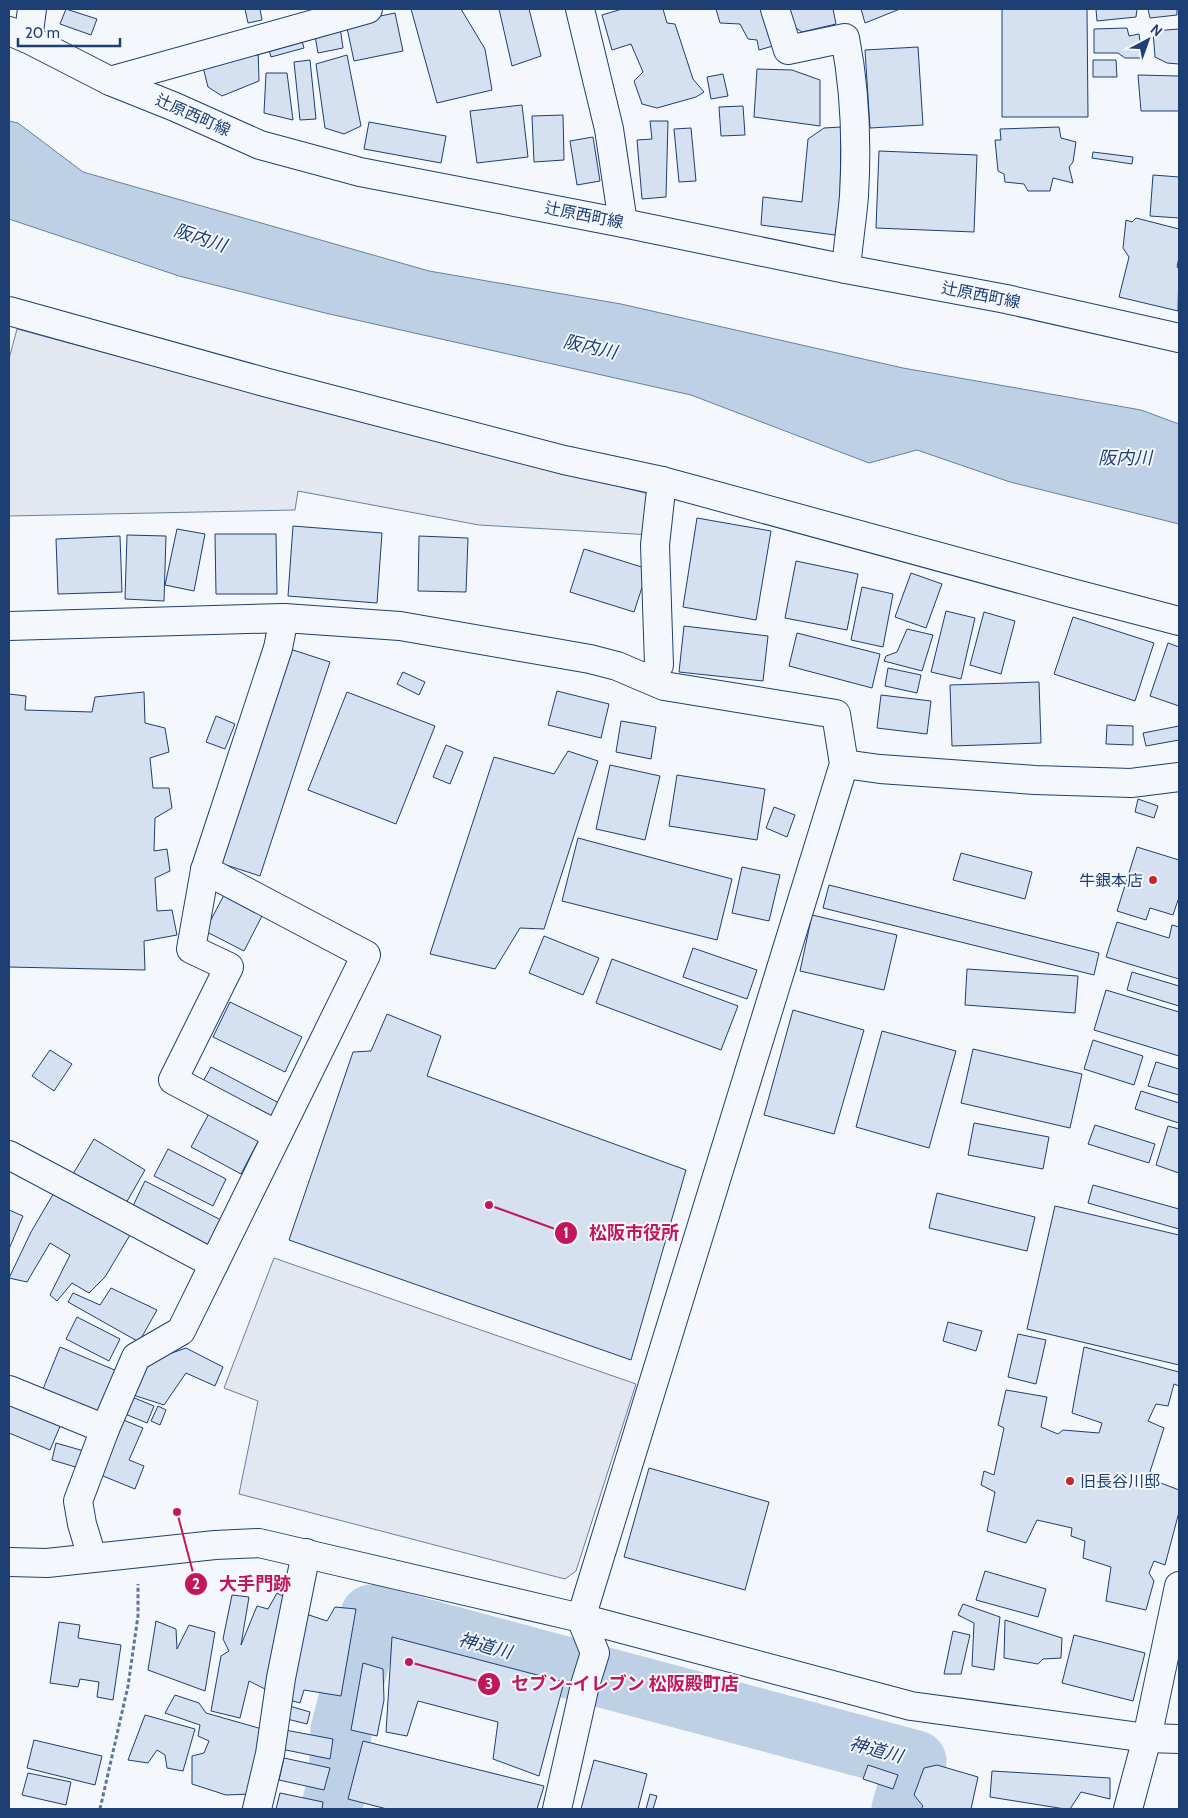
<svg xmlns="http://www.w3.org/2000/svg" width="1188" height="1818" viewBox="0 0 1188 1818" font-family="Cabin,'Noto Sans JP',sans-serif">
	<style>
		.parking { fill: #e3e8f0; stroke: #687fa3 }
		.water { fill: #bed0e5; stroke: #687fa3 }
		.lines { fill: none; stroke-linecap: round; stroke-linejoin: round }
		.river { stroke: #bed0e5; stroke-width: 61 }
		.building { fill: #d5e0f0; stroke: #1d3f73 }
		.minor-casing { stroke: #1d3f73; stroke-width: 30 }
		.major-casing { stroke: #1d3f73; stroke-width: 30 }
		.path { stroke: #5e769c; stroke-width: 3; stroke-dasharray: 4 2.5; stroke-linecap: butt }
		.minor { stroke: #f4f7fb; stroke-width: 28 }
		.major { stroke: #f4f7fb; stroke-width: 28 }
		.poi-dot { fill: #c62828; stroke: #f4f7fb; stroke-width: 2 }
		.labels { text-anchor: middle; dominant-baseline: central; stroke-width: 4; stroke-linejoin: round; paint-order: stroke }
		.street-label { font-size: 16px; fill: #1d3f73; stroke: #f4f7fb }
		.poi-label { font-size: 16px; fill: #1d3f73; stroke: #f4f7fb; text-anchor: end }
		.water-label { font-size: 18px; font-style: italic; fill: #1d3f73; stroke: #f4f7fb }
		.leader { fill: none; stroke: #c2185b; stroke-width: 2 }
		.callout-dot { fill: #c2185b; stroke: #f4f7fb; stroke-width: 2 }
		.mark-label { font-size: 15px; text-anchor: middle; font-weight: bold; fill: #fff }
		.callout-label { font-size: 18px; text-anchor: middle; font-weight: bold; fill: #c2185b; stroke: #f4f7fb; stroke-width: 4; stroke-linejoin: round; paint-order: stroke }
	</style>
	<rect width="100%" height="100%" fill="#f4f7fb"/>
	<g class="parking">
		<path d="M17,329L317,410L649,494L652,535L479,525L298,491L295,510L9,516V359Z"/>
		<path d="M274,1258L636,1384L576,1571L565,1579L239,1494L258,1401L224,1388Z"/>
	</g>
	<path class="water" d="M9,121L18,123L83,172L429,271L621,304L903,368L1141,410L1179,424V524L1010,482L917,450L869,463L691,395L325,313L179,276L9,219Z"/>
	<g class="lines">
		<path class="river" d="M331,1809L339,1780L341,1730L371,1615L916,1761L902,1809"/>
	</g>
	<g class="building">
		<path d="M66,9L97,19L91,35L60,24Z"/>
		<path d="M245,9H260L262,20L248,23Z"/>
		<path d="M411,9H461L485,49L492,90L437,103Z"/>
		<path d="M499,9H529L541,56L512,66Z"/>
		<path d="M622,9H663L667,23L675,24L693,79L704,92L696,97L657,108L642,104L634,81L643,72L631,44L612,50L602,15Z"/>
		<path d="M716,9H762L773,46L759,50L757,40L748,39L740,24L720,23Z"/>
		<path d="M790,9H833L836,24L802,32L793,26Z"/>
		<path d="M861,9H900L865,23Z"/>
		<path d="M1002,9H1087L1088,117H1002Z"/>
		<path d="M1096,9H1137L1136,17L1097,21Z"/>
		<path d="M1148,9H1177V15L1150,18Z"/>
		<path d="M395,13L403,51L354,61L346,23Z"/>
		<path d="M340,27L343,48L318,53L314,30Z"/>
		<path d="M1127,28L1129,36L1139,34L1142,58H1125L1118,53H1094V29Z"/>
		<path d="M1179,29V64L1167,63L1155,57L1153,31Z"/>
		<path d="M300,34L304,48L271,57L267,43Z"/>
		<path d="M258,47L259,81L222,96L208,87L202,63Z"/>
		<path d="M918,47L923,125L870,128L865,50Z"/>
		<path d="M347,55L361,126L344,134L325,128L316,64Z"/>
		<path d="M310,60L316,119L300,120L294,62Z"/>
		<path d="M1093,60H1116L1117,77H1093Z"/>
		<path d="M757,69L792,70L820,80V126L754,117Z"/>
		<path d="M266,73H287L293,120L264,113Z"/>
		<path d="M723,74L728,96L711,99L707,77Z"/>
		<path d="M1138,75L1179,76V111H1141Z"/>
		<path d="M522,105L528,157L477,163L470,111Z"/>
		<path d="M743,106L745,135L721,136L719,107Z"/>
		<path d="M563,115L564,160L534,162L532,116Z"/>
		<path d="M650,121H668L666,197L642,199L637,140L652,139Z"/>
		<path d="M369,122L446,136L441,163L364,149Z"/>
		<path d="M841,127L840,203L835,235L761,225L763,197L802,202L808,139L824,128Z"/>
		<path d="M1059,127L1061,138L1076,142L1073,162L1069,167L1073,183L1053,178L1050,191H1028L1024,184L1005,182L1004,174L998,171L995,140H1001L1000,129Z"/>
		<path d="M691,128L696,181L679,182L674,129Z"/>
		<path d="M593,137L600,181L577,185L570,141Z"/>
		<path d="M879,151L977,155L974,232L876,228Z"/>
		<path d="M1093,152L1133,157L1132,164L1092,158Z"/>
		<path d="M1153,175L1179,177V218L1150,216Z"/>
		<path d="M1136,218L1179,229V257L1177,267L1179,269L1178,311L1119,297L1129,257L1123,248L1126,220L1132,222Z"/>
		<path d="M697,518L771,531L756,620L683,607Z"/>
		<path d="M293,526L382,533L377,603L288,596Z"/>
		<path d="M177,529L205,534L194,591L165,585Z"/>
		<path d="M215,534H276L277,594H216Z"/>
		<path d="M127,535L166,536L164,601L125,599Z"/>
		<path d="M120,536L122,592L58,594L56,539Z"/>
		<path d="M419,536L468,538L466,592L418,591Z"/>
		<path d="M584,549L648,569L634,612L570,592Z"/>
		<path d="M796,561L858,574L847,630L785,618Z"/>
		<path d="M911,573L942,584L926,628L895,617Z"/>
		<path d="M862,587L893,594L883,647L851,640Z"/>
		<path d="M946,611L975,618L961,679L931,672Z"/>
		<path d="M984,612L1015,621L1001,674L970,665Z"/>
		<path d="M1073,617L1154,643L1135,701L1054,674Z"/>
		<path d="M684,626L768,636L763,681L679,672Z"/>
		<path d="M907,629L933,635L922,671L884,661L886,656L897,652Z"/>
		<path d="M797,633L880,654L872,688L789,666Z"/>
		<path d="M1168,643L1179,647V706L1150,696Z"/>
		<path d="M290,649L330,662L260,876L220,863Z"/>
		<path d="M888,668L921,675L917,693L885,686Z"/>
		<path d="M403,672L425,682L419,695L397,684Z"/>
		<path d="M1039,682L1041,743L952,746L950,685Z"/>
		<path d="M557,691L609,704L601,738L548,725Z"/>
		<path d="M144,692L145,723L165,728L169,752L150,758L153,788H169L172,808L155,818L154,851L167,849L170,871L155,878L157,911L172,910L177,935L144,941L145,970L9,967V694L26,696L25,710L92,712L95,697Z"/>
		<path d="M347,692L435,726L396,824L308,790Z"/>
		<path d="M881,695L931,701L927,734L877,728Z"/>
		<path d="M216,716L235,724L225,749L206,742Z"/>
		<path d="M621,721L656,727L651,759L616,752Z"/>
		<path d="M1107,725L1133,726V745L1106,744Z"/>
		<path d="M1179,726V740L1146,746L1143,733Z"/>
		<path d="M446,745L463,752L450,784L433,777Z"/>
		<path d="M568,751L598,761L544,929L520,928L495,969L430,954L494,757L554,774Z"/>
		<path d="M610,765L660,776L645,840L596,829Z"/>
		<path d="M677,775L765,789L757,840L669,826Z"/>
		<path d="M1138,799L1158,806L1154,818L1135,812Z"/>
		<path d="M774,807L795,815L787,837L766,828Z"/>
		<path d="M578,838L732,879L717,940L562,901Z"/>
		<path d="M1137,847L1179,860V901L1178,900L1173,915L1150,908L1146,920L1117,911Z"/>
		<path d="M961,853L1032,872L1025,899L953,880Z"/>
		<path d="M742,867L780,875L769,921L732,913Z"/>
		<path d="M829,885L1099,953L1094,975L823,908Z"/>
		<path d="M224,895L263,914L244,951L205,931Z"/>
		<path d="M812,915L897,935L884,990L800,971Z"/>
		<path d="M1117,922L1169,938L1172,925L1179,927V979L1106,957Z"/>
		<path d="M544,936L599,958L583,995L529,973Z"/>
		<path d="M693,948L757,970L747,999L683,977Z"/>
		<path d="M612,959L738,1006L721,1050L596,1003Z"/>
		<path d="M967,969L1078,976L1075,1013L965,1005Z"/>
		<path d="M1132,972L1179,986V1006L1127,990Z"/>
		<path d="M1106,990L1179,1012V1056L1094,1030Z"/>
		<path d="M230,1002L302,1037L285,1072L213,1037Z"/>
		<path d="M793,1010L864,1030L834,1134L764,1115Z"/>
		<path d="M387,1014L441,1036L427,1076L686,1170L631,1360L289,1240L353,1052L371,1051Z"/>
		<path d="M882,1031L956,1051L929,1148L856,1127Z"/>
		<path d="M1093,1040L1143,1056L1134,1085L1084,1069Z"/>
		<path d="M973,1049L1082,1074L1070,1128L961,1103Z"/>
		<path d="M50,1050L72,1064L54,1091L32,1076Z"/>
		<path d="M1156,1062L1179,1069V1095L1148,1086Z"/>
		<path d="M211,1067L279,1103L269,1121L201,1085Z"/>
		<path d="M1141,1091L1179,1103V1123L1135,1109Z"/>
		<path d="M212,1108L262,1134L241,1174L191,1147Z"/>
		<path d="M974,1123L1049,1137L1043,1169L968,1155Z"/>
		<path d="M1095,1125L1155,1144L1149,1163L1088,1144Z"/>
		<path d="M1168,1126L1179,1129V1173L1156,1165Z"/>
		<path d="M94,1139L145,1170L125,1205L73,1174Z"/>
		<path d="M168,1149L226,1179L213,1206L154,1176Z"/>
		<path d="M145,1181L221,1220L205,1250L131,1210Z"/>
		<path d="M1093,1185L1179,1209V1229L1088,1203Z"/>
		<path d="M55,1191L130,1235L105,1277L89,1293L72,1283L57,1301L50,1295L70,1255L50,1243L27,1282L9,1278L31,1232Z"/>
		<path d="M937,1193L1035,1217L1027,1251L929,1228Z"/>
		<path d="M1055,1206L1179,1235V1365L1027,1329Z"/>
		<path d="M9,1210L23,1216L9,1249Z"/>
		<path d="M111,1288L157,1310L139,1342L68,1302L73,1293L100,1305Z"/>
		<path d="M77,1317L120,1339L109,1361L66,1339Z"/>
		<path d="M948,1322L982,1331L976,1351L943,1341Z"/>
		<path d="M1018,1334L1046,1340L1036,1384L1008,1377Z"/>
		<path d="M60,1347L117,1371L98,1418L41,1394Z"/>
		<path d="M1084,1347L1179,1372V1386L1174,1384L1168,1406L1156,1404L1148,1421L1164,1428L1148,1478L1179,1490V1512L1165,1565L1154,1561L1149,1573L1154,1581L1146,1610L1106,1601L1111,1567L1083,1558L1085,1541L1071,1536L1072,1528L1037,1520L1026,1543L987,1531L995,1492L981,1485L984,1471L994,1475L1004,1428L998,1425L1006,1390L1047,1397L1041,1427L1058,1434L1063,1430L1099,1433L1102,1423L1072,1413Z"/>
		<path d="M186,1348L223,1367L215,1386L186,1373L164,1405L130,1394L146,1362Z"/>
		<path d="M132,1397L154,1406L147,1423L125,1414Z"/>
		<path d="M9,1402L61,1424L50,1450L9,1433Z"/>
		<path d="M158,1406L166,1410L160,1425L151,1421Z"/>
		<path d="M121,1419L143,1428L129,1460L144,1466L135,1489L98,1474Z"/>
		<path d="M56,1443L84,1451L79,1468L52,1460Z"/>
		<path d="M649,1468L769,1502L745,1590L624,1557Z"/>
		<path d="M985,1571L1046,1589L1038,1617L976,1600Z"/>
		<path d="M277,1593L290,1600L269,1691L249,1681L240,1718L211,1711L221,1656L229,1651L223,1639L232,1595L249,1597L241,1645L257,1606L268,1609Z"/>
		<path d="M963,1604L1000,1617L994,1670L972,1666L974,1623L958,1615Z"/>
		<path d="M335,1607L356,1609L341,1696L304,1690L300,1703L286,1699L303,1613L327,1621Z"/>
		<path d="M1005,1620L1062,1638L1061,1658L1043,1659L1038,1664L1004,1658Z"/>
		<path d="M156,1621L176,1629L177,1649L189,1625L215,1632L205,1691L148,1670Z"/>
		<path d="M59,1622L80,1625L78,1638L121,1645L113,1700L97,1697L99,1682L80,1679L78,1687L50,1683Z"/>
		<path d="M953,1631L970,1635L961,1674H944Z"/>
		<path d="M1074,1635L1145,1653L1133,1701L1062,1683Z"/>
		<path d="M392,1637L564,1682L539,1776L493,1759L498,1722L418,1701L407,1736L386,1732Z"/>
		<path d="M363,1663L383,1669L384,1700L377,1736L351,1730Z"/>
		<path d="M175,1695L199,1703L206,1713L262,1729L251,1794L226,1795L192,1784V1756L204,1753L209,1741L198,1736L200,1725L165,1713Z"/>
		<path d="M286,1705L310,1712L307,1724L283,1718Z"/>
		<path d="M145,1715L195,1729L183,1771L167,1768L165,1755L157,1750L148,1763L128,1760Z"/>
		<path d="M285,1730L333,1739L330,1759L281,1749Z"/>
		<path d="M34,1740L102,1756L95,1785L27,1768Z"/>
		<path d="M363,1741L544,1786L537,1809H387L348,1799Z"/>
		<path d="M284,1758L330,1768L324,1790L279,1780Z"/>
		<path d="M594,1760L647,1774L638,1809H581Z"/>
		<path d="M868,1765L898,1775L893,1789L863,1779Z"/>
		<path d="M937,1765L978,1777L971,1809H921L923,1806L914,1795L924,1768Z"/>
		<path d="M992,1771L1110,1778V1799L1081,1792L1070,1809H1065L990,1797Z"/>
		<path d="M28,1773L71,1782L66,1805L22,1795Z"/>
		<path d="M280,1793L323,1802L322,1809H276Z"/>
		<path d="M650,1794L657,1796L653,1809H646Z"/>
	</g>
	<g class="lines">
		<g class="minor-casing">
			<g id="minor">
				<path d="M580,9L609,129L623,223"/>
				<path d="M775,9L788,50L845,38C855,89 857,144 854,196C852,220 848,245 846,269"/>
				<path d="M28,39L32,9"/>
				<path d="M110,81L368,9"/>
				<path d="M9,311L268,383L564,460L662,481L1068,592L1179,621"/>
				<path d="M9,626L284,618L400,626L590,659L617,666L664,686L836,714L844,764L581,1618L595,1653L585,1685L557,1809"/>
				<path d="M651,679L659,665L655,545L662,481"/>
				<path d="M844,764L880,769L1035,780L1131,783L1179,777"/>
				<path d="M205,870L191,949L229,967L173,1080L277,1135"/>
				<path d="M9,1155L214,1264"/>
				<path d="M9,1390L105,1429"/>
				<path d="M92,1557L82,1524L78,1501L105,1429L136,1357L181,1331L366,955L205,870L278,648L284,618"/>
				<path d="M9,1562L47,1563L215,1545L259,1543L581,1618L911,1706L1147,1738L1179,1739"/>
				<path d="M257,1809L270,1754L281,1678L306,1553"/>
				<path d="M1128,1809L1147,1738L1179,1586"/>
			</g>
		</g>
		<g class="major-casing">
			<path id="major" d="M9,31L28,39L110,81L175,107L260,145L360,172L623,223L846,269L1006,299L1179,338"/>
		</g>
		<path class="path" d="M100,1809L128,1686L138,1616V1584"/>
		<use href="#minor" class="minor"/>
		<use href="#major" class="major"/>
	</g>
	<g class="poi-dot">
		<circle cx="1153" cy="880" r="5"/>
		<circle cx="1070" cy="1481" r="5"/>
	</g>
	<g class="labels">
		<g class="street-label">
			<text transform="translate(193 115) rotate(24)">辻原西町線</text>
			<text transform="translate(584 215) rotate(11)">辻原西町線</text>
			<text transform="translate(981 295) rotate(11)">辻原西町線</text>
		</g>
		<g class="poi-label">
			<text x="1143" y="880">牛銀本店</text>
			<text x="1080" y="1481" text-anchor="start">旧長谷川邸</text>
		</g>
		<g class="water-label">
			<text transform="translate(200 238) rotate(18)">阪内川</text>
			<text transform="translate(590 347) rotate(13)">阪内川</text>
			<text x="1125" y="458">阪内川</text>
			<text transform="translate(485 1646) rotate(15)">神道川</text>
			<text transform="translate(876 1750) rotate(15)">神道川</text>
		</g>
	</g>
	<path class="leader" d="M489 1205L566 1233M177 1512L196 1584M409 1662L489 1684"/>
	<g class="callout-dot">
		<circle cx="489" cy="1205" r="5"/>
		<circle cx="177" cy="1512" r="5"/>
		<circle cx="409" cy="1662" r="5"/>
		<circle cx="566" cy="1233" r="12"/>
		<circle cx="196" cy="1584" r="12"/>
		<circle cx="489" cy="1684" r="12"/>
	</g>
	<g class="mark-label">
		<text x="566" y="1238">1</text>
		<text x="196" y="1589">2</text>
		<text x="489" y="1689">3</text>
	</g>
	<g class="callout-label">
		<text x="634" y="1239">松阪市役所</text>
		<text x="255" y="1590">大手門跡</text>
		<text x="625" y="1690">セブン-イレブン 松阪殿町店</text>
	</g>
	<rect width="1188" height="1818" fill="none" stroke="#1d3f73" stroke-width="20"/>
	<g transform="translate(1148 40) rotate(41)" stroke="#f4f7fb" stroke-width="4" paint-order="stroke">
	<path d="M0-4L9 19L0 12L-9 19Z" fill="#1d3f73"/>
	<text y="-8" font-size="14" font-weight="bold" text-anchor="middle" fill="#1d3f73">N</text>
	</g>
	<path d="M18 38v8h102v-8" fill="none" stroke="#1d3f73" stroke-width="2.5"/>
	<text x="25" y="38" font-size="15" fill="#1d3f73" stroke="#f4f7fb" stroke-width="4" paint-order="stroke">20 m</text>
</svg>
